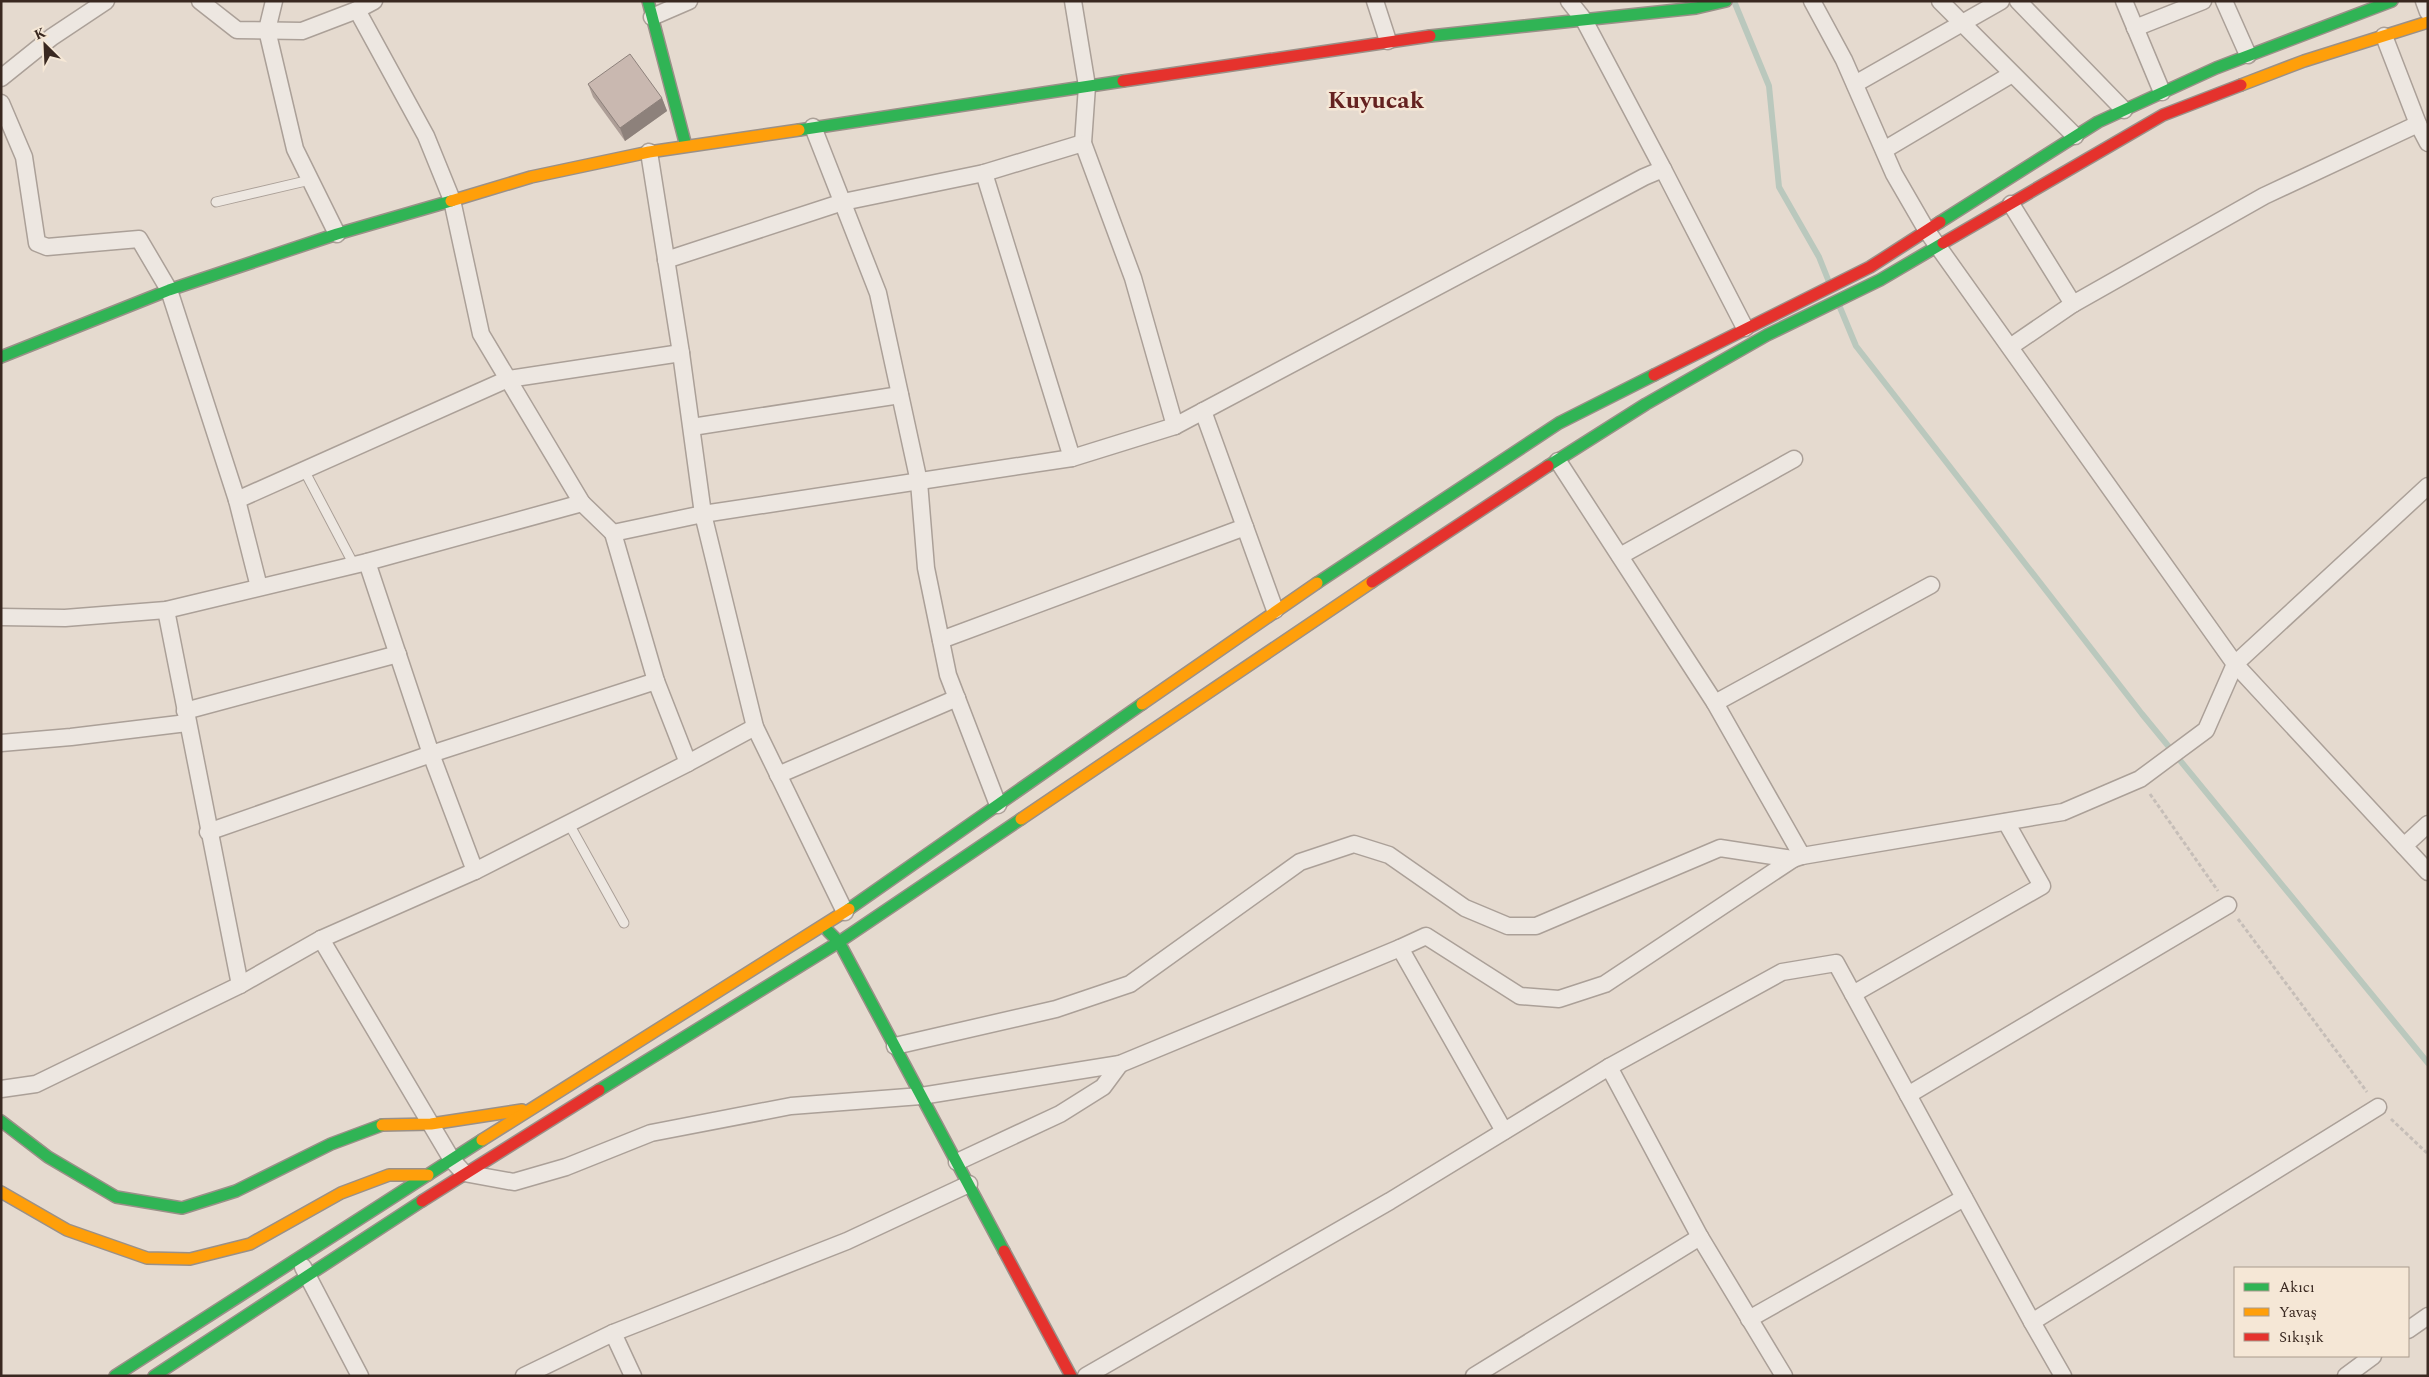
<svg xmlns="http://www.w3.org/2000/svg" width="2429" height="1377" viewBox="0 0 2429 1377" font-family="Spectral,serif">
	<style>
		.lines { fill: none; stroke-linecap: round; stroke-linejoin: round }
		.stream { stroke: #bac8bd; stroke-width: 6 }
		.lane-casing { stroke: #aba098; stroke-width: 11 }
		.street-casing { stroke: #aba098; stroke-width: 19 }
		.fast-casing { stroke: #9a9088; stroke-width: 14 }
		.slow-casing { stroke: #9a9088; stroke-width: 14 }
		.jam-casing { stroke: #9a9088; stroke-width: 14 }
		.path { stroke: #c6beb8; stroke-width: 3; stroke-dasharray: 4 2.5; stroke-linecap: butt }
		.lane { stroke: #ede7e1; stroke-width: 9 }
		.street { stroke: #ede7e1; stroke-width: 16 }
		.fast { stroke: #30b455; stroke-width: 11 }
		.slow { stroke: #ff9f0a; stroke-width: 11 }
		.jam { stroke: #e5322d; stroke-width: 11 }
		.wall { fill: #ad9e97 }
		.shaded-wall { fill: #8d817b }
		.building { fill: #c9b8b0; stroke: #8d817b }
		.labels { text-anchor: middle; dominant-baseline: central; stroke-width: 5; stroke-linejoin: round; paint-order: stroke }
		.district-label { font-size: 24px; font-weight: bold; fill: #652220; stroke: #f5e7d6 }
	</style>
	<rect width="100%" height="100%" fill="#e5dacf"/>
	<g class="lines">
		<g class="stream">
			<path d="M1734,1L1769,86L1779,187L1819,257L1829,282"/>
			<path d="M1839,305L1856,346L2142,714L2428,1063"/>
		</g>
		<g class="lane-casing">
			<g id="lane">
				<path d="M216,202L310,180"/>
				<path d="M304,470L354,565"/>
				<path d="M569,824L624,923"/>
			</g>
		</g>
		<g class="street-casing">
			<g id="street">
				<path d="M200,1L237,30L302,31L357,10L374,1"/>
				<path d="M274,1L267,30L295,149L337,234"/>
				<path d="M1073,1L1087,86L1083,143L1133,278L1175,426"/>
				<path d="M1375,1L1388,41"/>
				<path d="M1812,1L1844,60L1894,174L1927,231L2235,664L2428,872"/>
				<path d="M1940,1L2075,136"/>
				<path d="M2018,1L2124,110"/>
				<path d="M2124,1L2162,92"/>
				<path d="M2224,1L2248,55"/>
				<path d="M2424,1L2428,12"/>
				<path d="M357,10L426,136L452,200L481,334L582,503"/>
				<path d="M652,17L689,1"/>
				<path d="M2135,28L2203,1"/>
				<path d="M2384,36L2418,124L2428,143"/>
				<path d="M1,78L52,37L106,1"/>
				<path d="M1855,84L2001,1"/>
				<path d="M1,103L24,157L37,243L47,247L139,239L169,290L237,500L259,587"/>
				<path d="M813,127L878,293L919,482L926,568L948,675L998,805"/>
				<path d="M1884,150L2012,74"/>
				<path d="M649,152L681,353L703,514L755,727L845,912"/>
				<path d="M1663,169L1745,328"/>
				<path d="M984,173L1072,458"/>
				<path d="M2011,204L2073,304"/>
				<path d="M666,260L843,202L984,173L1083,143"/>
				<path d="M2010,347L2073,304L2264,196L2418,124"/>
				<path d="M1203,411L1275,610"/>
				<path d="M692,427L900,395"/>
				<path d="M1558,461L1715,703L1802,856"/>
				<path d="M237,500L508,379L681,353"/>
				<path d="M613,533L656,681L688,763"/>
				<path d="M1620,556L1794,459"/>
				<path d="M367,562L431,754L475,871"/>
				<path d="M166,610L240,985"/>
				<path d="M1,617L65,618L166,610L367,562L582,503L613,533L703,514L1072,458L1175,426L1644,177L1663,169L1584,20L1569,1"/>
				<path d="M941,640L1245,527"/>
				<path d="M1715,703L1931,585"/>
				<path d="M185,711L398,654"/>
				<path d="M1,743L71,737L187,723"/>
				<path d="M778,775L957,698"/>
				<path d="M208,832L431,754L656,681"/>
				<path d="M2404,846L2428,824"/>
				<path d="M321,939L452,1160L464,1173L514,1182L566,1167L651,1133L791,1106L921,1096L1120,1064L1400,948L1504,1131"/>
				<path d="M1400,948L1426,936L1520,996L1559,999L1605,984L1793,859"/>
				<path d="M1853,994L2042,886L2006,822"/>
				<path d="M895,1046L1056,1009L1130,984L1300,862L1354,844L1389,855L1465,908L1508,926H1536L1720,848L1793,859L1802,856L2063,812L2140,779L2206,730L2235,664L2428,486"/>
				<path d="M1609,1067L1700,1237L1784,1376"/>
				<path d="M1,1089L36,1084L240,985L321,939L475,871L688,763L755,727"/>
				<path d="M1908,1095L2228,905"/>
				<path d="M957,1162L1060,1114L1103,1087L1120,1064"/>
				<path d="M303,1267L360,1376"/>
				<path d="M1749,1319L1964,1198"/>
				<path d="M2408,1330L2428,1316"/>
				<path d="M613,1333L633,1376"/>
				<path d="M524,1376L613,1333L847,1241L969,1184"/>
				<path d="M1086,1376L1390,1201L1609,1067L1782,972L1836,963L2032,1322"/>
				<path d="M1474,1376L1700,1237"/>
				<path d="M2063,1376L2032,1322L2378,1107"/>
				<path d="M2346,1376L2373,1356"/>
			</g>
		</g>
		<g class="fast-casing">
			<g id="fast">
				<path d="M648,1L686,146"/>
				<path d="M1430,36L1696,8L1726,1"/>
				<path d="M799,130L1123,81"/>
				<path d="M1940,222L2098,122L2216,68L2392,1"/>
				<path d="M1,357L169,290L337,234L451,201"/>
				<path d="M1548,466L1646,404L1767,335L1880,280L1943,243"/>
				<path d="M1317,583L1559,423L1654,375"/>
				<path d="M849,909L1142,704"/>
				<path d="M828,931L839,942L1004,1251"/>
				<path d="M599,1090L839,942L1021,819"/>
				<path d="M1,1121L48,1157L116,1197L182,1208L236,1191L331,1144L382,1125"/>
				<path d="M115,1376L482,1140"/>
				<path d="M154,1376L422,1201"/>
			</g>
		</g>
		<g class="slow-casing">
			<g id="slow">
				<path d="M2241,85L2304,61L2428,22"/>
				<path d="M451,201L531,177L649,152L799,130"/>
				<path d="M1142,704L1317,583"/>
				<path d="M1021,819L1372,582"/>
				<path d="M382,1125L431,1124L522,1110"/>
				<path d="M482,1140L849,909"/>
				<path d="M1,1192L67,1230L147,1258L190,1259L250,1244L341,1193L389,1175H428"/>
			</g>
		</g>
		<g class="jam-casing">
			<g id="jam">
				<path d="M1123,81L1430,36"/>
				<path d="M1943,243L2163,115L2241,85"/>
				<path d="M1654,375L1870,267L1940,222"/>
				<path d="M1372,582L1548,466"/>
				<path d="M422,1201L599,1090"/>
				<path d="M1004,1251L1071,1376"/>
			</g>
		</g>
		<g class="path">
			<path d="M2150,794L2218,891"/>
			<path d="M2238,919L2367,1092"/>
			<path d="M2391,1119L2428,1154"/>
		</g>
		<use href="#lane" class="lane"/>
		<use href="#street" class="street"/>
		<use href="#fast" class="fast"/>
		<use href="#slow" class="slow"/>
		<use href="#jam" class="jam"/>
	</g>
	<path class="wall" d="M588,84L662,98L667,111L625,141L593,97Z"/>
	<path class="shaded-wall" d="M662,98L667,111L625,141L620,128Z"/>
	<path class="building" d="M630,54L662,98L620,128L588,84Z"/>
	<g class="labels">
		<g class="district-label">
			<text x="1376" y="101">Kuyucak</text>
		</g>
	</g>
	<rect width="2429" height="1377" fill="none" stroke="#392820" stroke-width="5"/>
	<rect x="2234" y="1267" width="175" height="90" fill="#f5e7d6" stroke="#aa9b8d"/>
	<rect x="2244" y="1283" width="25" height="8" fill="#30b455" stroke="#aa9b8d"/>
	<text x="2279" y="1292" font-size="15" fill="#392820">Akıcı</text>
	<rect x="2244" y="1308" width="25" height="8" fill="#ff9f0a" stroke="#aa9b8d"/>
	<text x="2279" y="1317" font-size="15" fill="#392820">Yavaş</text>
	<rect x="2244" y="1333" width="25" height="8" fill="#e5322d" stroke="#aa9b8d"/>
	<text x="2279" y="1342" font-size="15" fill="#392820">Sıkışık</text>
	<g transform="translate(45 45) rotate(336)" stroke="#f5e7d6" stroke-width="4" paint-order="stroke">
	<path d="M0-4L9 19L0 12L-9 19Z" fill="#392820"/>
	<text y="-8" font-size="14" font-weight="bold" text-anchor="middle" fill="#392820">K</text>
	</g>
</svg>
